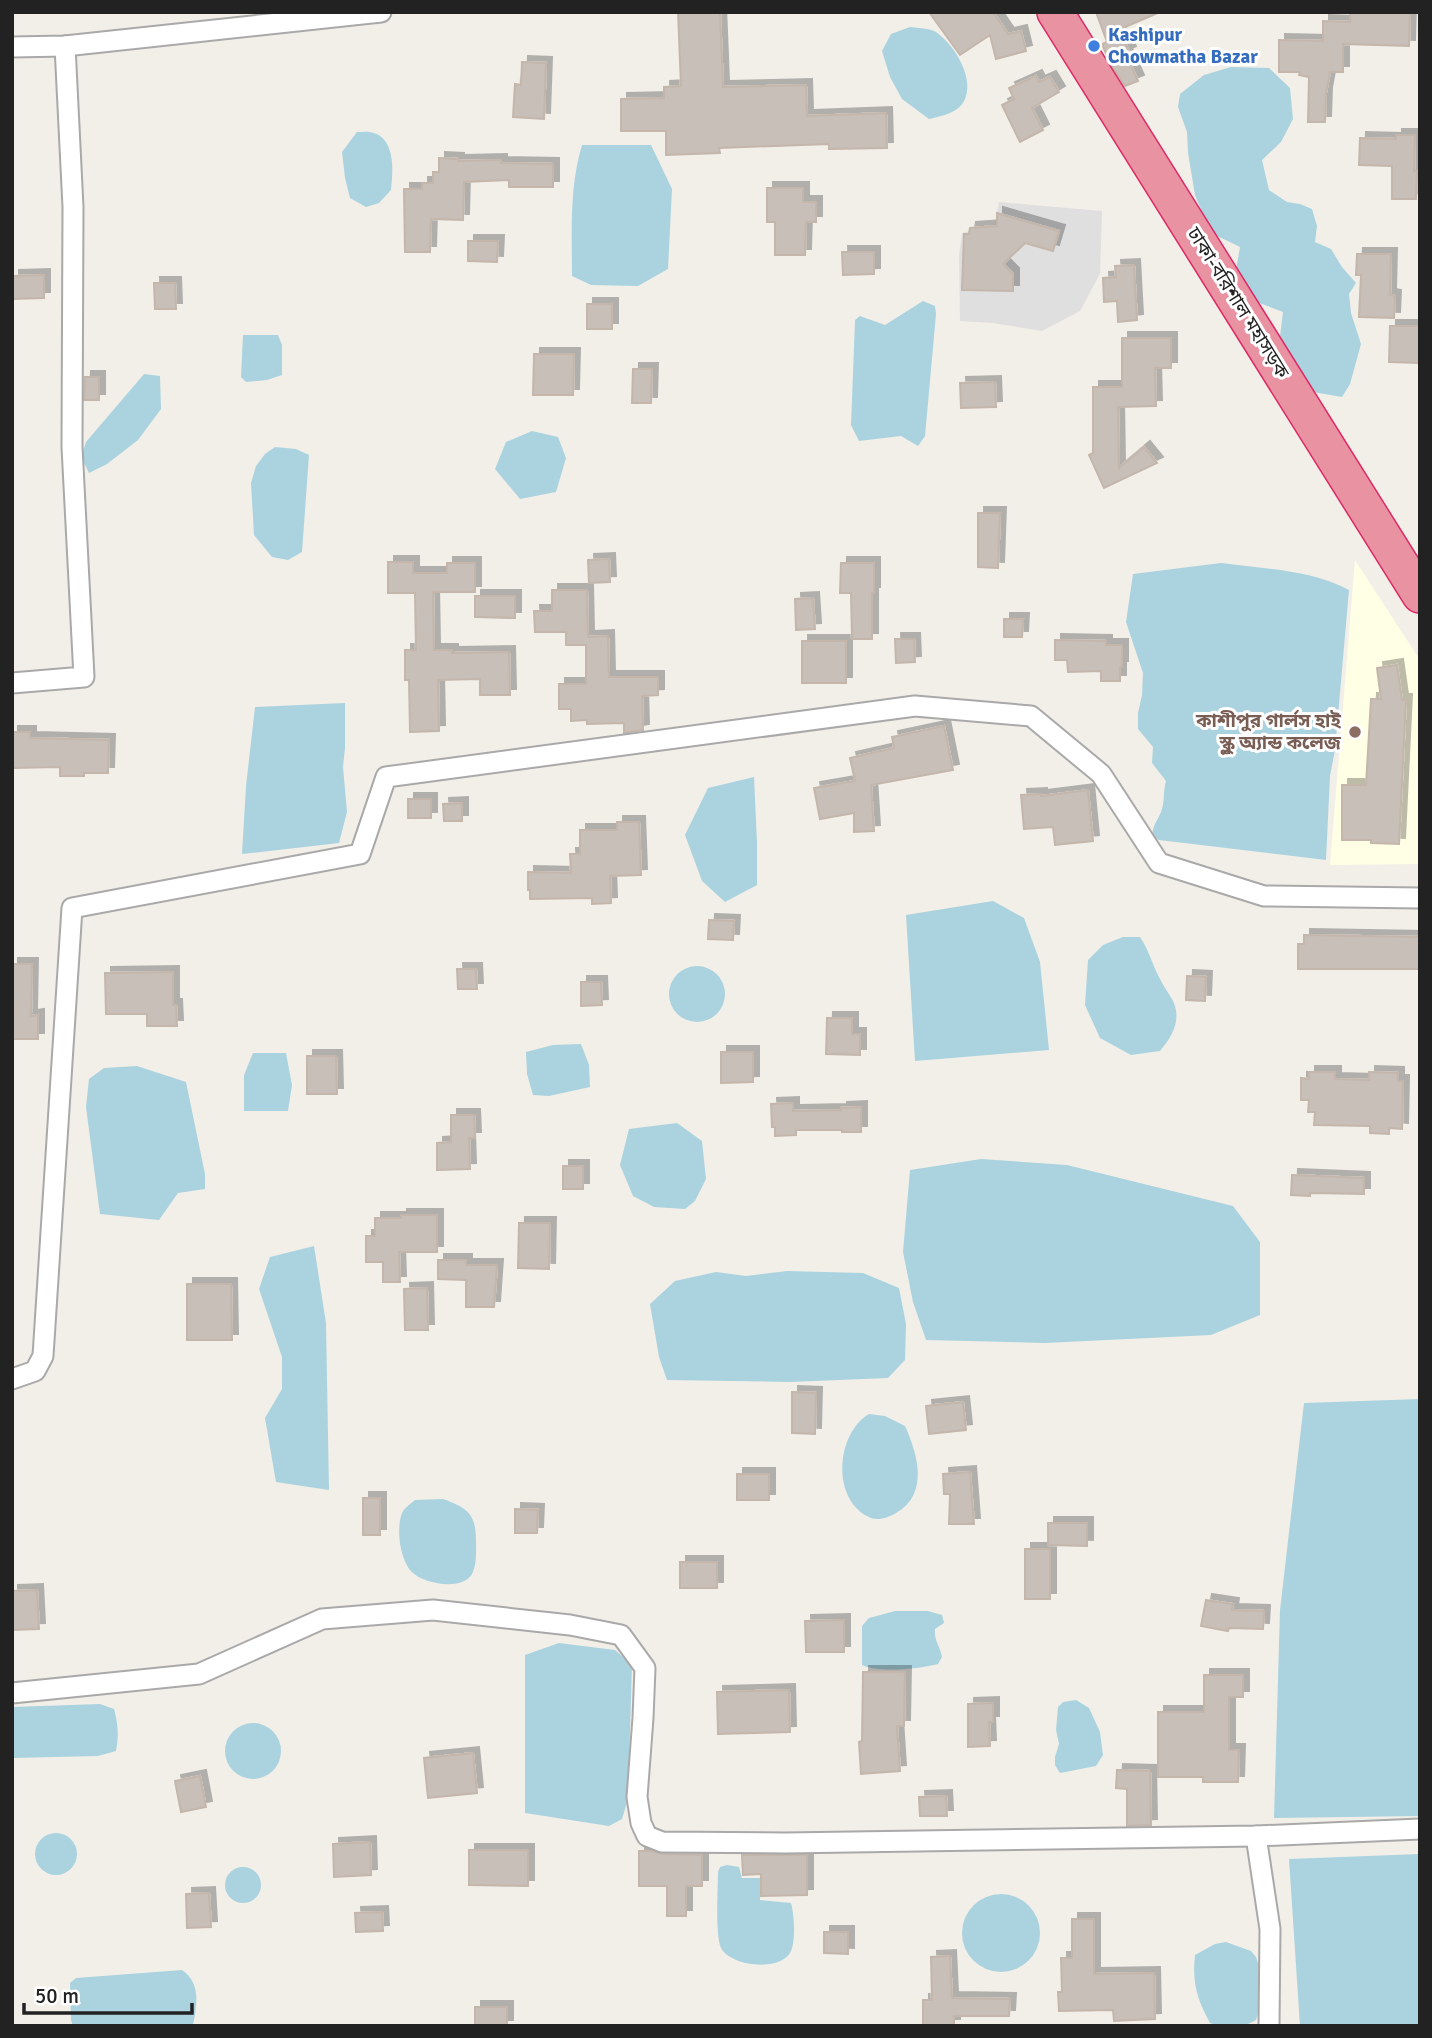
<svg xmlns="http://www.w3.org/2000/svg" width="1432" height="2038" viewBox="0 0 1432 2038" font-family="Signika,'Noto Sans Bengali',sans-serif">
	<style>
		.residential { fill: #e0dfdf }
		.education { fill: #ffffe5; fill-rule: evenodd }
		.water { fill: #aad3df }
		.building { fill: #c7bfb8; stroke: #c4b6ab; stroke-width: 2; filter: url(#shadow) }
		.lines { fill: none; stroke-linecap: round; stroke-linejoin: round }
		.street-casing { stroke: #a9a9a9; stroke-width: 23 }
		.highway-casing { stroke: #dc2a67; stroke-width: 38 }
		.street { stroke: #fff; stroke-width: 19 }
		.highway { stroke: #e892a2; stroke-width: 35 }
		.shop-dot { fill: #3f7fe0; stroke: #fff; stroke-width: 2.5 }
		.education-dot { fill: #8d6e63; stroke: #fff; stroke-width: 2.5 }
		.labels { text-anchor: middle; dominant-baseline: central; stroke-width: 6; stroke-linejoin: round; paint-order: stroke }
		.shop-label { font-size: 19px; font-weight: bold; fill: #366cbe; stroke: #fff; text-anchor: start }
		.street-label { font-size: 19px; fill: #222; stroke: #fff }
		.education-label { font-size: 19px; font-weight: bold; fill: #785e54; stroke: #fff; text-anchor: end }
	</style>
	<defs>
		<filter id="shadow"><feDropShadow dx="6" dy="-6" stdDeviation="0" flood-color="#0004"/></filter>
	</defs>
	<rect width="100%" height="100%" fill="#f2efe9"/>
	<path class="residential" d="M999,202L1102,211L1100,274L1080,311L1042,331L993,323L960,321L959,255L962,233L995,225Z"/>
	<path class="education" d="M1355,560L1420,660V864L1330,865ZM1371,699L1405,700L1368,764ZM1373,781L1398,844L1371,842ZM1369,785V840H1342V786Z"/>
	<g class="water">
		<path d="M910,27C917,28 930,28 936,32C955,45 977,81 963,103C955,114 941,116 929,119L902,99L890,77L882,51L891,34Z"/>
		<path d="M1231,67L1269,68L1290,88L1293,119L1281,142L1262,160L1269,190L1287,202L1300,204L1312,209L1317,226L1315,242L1331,249L1342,267L1356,283L1349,294L1351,313L1361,344L1350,384L1342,397L1313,392L1293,381L1280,336L1283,312L1254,301L1236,270L1240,247L1211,233L1195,195L1188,153L1187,132L1178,107L1180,94L1204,75Z"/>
		<path d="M357,132C362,132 369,131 374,133C396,140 393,173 391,190L379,203L366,207L350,198L345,178L342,152Z"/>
		<path d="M582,145H651L672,189L668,269L638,286L591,285L572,276C572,232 569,188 582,145Z"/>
		<path d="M923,301L935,306L936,314L925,436L918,446L901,436L859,441L851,425L855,320L860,316L885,325Z"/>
		<path d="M243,335H278L282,345V375L267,380L246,382L241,377Z"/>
		<path d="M144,374L160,376L161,409L138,440L107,464L89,473L81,457L86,442Z"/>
		<path d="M532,431L558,437L566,458L556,492L520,499L495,469L506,442Z"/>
		<path d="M275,447L296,449L309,455L302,552L288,560L272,557L254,535L251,483L256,466L265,454Z"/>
		<path d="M1221,563C1263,569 1311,569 1349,590L1335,750L1330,776L1326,860L1159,840L1152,835C1154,822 1157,822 1161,812C1165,802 1163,791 1166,781L1152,763L1153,747L1138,729V713L1142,695L1143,673L1126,622L1133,574Z"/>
		<path d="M345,703V748L343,767L347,812L339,843L242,854L246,786L255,707Z"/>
		<path d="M754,777L757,843V885L725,902L702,881L685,835L708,788Z"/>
		<path d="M993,901L1024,918L1040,962L1049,1050L915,1061L906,915Z"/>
		<path d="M1123,937H1140C1149,950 1152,964 1159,977C1163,986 1169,993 1173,1001C1182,1020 1172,1037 1160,1051L1131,1055L1100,1038L1085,1005L1088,960L1103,945Z"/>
		<circle cx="697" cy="994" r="28"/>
		<path d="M581,1044L589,1065L590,1087L549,1096L533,1095L527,1074L526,1052L553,1045Z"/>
		<path d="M253,1053H286L292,1085L288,1111H244V1075Z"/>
		<path d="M137,1066L186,1082L205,1174V1189L178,1193L159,1220L100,1214L86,1107L89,1079L104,1068Z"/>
		<path d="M677,1123L702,1141L706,1179L695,1201L685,1209L654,1207L633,1196L620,1165L629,1129Z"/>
		<path d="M981,1159L1067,1165L1233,1206L1260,1242V1315L1211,1335L1045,1343L926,1340L913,1302L903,1252L910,1170Z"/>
		<path d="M314,1246L326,1323L329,1490L276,1482L265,1418L282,1389V1357L259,1289L270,1257Z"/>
		<path d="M787,1271L863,1273L899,1288L906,1324L905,1360L888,1378L790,1382L667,1380L659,1357L650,1304L675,1281L716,1272L746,1276Z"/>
		<path d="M1420,1399V1816L1274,1818L1280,1610L1304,1403Z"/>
		<path d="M869,1414L885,1416L905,1426C918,1455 929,1494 896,1513C889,1517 879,1521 871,1518C831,1502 835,1434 869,1414Z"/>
		<path d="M443,1499C467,1508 476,1513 476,1541C476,1552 477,1564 472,1574C462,1591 425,1584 413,1573C400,1562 395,1526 403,1511C406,1507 411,1503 415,1500Z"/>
		<path d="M895,1611H928L942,1615L944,1623L935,1629C934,1642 940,1645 942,1657L938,1664C920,1669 878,1673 862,1665V1626L869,1618Z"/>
		<path d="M559,1643L615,1650L632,1665L628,1799L622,1819L609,1826L525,1813V1655Z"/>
		<path d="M1076,1700L1089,1708L1100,1732L1103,1755L1096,1766L1060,1773L1055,1765V1757L1059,1744L1056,1730L1058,1707L1063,1702Z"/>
		<path d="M100,1704L114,1709C118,1724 119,1735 116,1751L98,1756L12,1758V1707Z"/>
		<circle cx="253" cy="1751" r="28"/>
		<circle cx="56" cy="1854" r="21"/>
		<path d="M1420,1854V2026H1300L1289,1859Z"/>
		<path d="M727,1865L739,1867L742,1878H760V1900L791,1903C794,1914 796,1939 791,1951C782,1972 731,1967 721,1948C715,1934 718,1889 718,1872L720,1867Z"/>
		<circle cx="243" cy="1885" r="18"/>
		<circle cx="1001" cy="1933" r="39"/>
		<path d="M1226,1942L1251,1951L1256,1957L1259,1966L1261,2003L1256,2020C1243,2028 1224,2029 1210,2023C1197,1999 1192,1983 1195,1955L1215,1944Z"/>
		<path d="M182,1970C201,1983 197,2005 193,2025L73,2026L71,2020L70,1983L76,1978Z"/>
	</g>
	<g class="building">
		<path d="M678,12H720L723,87L806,85L807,116L886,113L887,148L829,149V144L719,148L720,153L666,155V131H621V99L664,98V87L681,86Z"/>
		<path d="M929,12H993L1008,34L1021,31L1026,51L996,59L990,35L960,55Z"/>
		<path d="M1096,12H1160L1118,30L1130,52L1126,54L1138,81L1125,86L1110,63L1102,44L1107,42Z"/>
		<path d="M1350,12H1410L1409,46L1343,44V72H1330L1326,93L1325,122H1308L1309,77L1299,75L1300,72H1279V40L1323,41V21L1350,22Z"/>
		<path d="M522,62L546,63L544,119L513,117L515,84L521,85Z"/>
		<path d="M1036,76L1039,82L1050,77L1059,92L1032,108L1043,130L1020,142L1002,105L1014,99L1009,88Z"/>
		<path d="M1396,135H1415L1414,171H1417L1416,199H1392V166L1359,165L1360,138L1396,139Z"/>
		<path d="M439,158L458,159V161L501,160V163L553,164V187H509V180L464,182L463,220L431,219L430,252H405L404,189H422V183H433V172H439Z"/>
		<path d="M767,188H803V202H816V222H806L805,255H775V222H767Z"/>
		<path d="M997,213L1059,231L1053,251L1025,243L1003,264L1013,274V291L962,290L964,234H969L970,228L997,226Z"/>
		<path d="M468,241H498L497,262L468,261Z"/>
		<path d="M842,252H874V274L843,275Z"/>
		<path d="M1357,254H1391L1390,295L1395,296L1394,318L1359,317L1361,275H1356Z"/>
		<path d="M1134,265L1137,320L1118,322L1117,301L1104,302L1103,278L1116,277L1115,266Z"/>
		<path d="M44,275V298L13,299V276Z"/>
		<path d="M154,283H175L176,309H155Z"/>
		<rect x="587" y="304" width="25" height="25"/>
		<path d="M1390,326H1420L1419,363L1389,362Z"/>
		<path d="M1122,338H1171V368H1155L1156,406L1118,407L1119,468L1144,447L1157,463L1104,488L1089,455L1093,453V387H1122Z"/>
		<path d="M534,354H574L573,395H533Z"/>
		<path d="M633,369H652L651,403H632Z"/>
		<path d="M85,377H99V400H84Z"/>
		<path d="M995,382L996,407L961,408L960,383Z"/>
		<path d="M978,513H1000L998,568L978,567Z"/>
		<path d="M609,559L610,582L589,583L588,560Z"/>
		<path d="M388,562H413V573H447V563H475V592H433L434,650H452V653L509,652L510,695H480V679L438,680L439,731L410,732L409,680H405V650H416L415,593H388Z"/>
		<path d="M841,563H874V593H872V639H852L851,593H840Z"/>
		<path d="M552,590H587L588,637L608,636L609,677H658V695L642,696L643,730L624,733V723L587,724V720L571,721V709H559V684H586V645H566V632H535L534,611H552Z"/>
		<path d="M475,596H515V618L475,617Z"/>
		<path d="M813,598L815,629L796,630L795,599Z"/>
		<path d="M1004,619H1023L1022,637H1004Z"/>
		<path d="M895,639H914L915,662L896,663Z"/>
		<path d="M1055,640L1106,641V645H1122V667H1120V681H1101V671L1068,672L1067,660H1055Z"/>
		<rect x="802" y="641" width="44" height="42"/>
		<path d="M1397,665L1402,700H1406L1399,844L1371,843V840H1342V785H1366L1371,699H1381L1377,668Z"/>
		<path d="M944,726L953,770L871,785L874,831L854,832V813L820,819L814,788L855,781L850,758L894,748L892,737Z"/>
		<path d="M12,732H30V738L109,740L108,773H84V776H60V767L12,768Z"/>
		<path d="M1088,790L1093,841L1055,845L1053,827L1024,829L1021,795L1041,794V796Z"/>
		<rect x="408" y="799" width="23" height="19"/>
		<path d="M462,803V821H444L443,804Z"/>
		<path d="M617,822H639L641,875L610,876L611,903L592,904V898L530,899V890H528V872L571,873L570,854H580V830H617Z"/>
		<path d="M709,920L734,921L733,940L708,939Z"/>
		<path d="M1304,935L1420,937V969H1298V944H1304Z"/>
		<path d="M12,964H32L31,1016L38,1015V1039H12Z"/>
		<path d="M457,969H476L477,989H458Z"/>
		<path d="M173,972V1005H176L177,1026H147V1014H106L105,973Z"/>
		<path d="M1187,976L1206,977L1205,1001L1186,1000Z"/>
		<path d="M581,982H601L602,1005L581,1006Z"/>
		<path d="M827,1018H852V1034H860V1055L826,1054Z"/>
		<path d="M721,1052H753V1082L721,1083Z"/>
		<path d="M307,1056H336L337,1094H307Z"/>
		<path d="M1309,1072H1335V1079L1369,1080V1072L1398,1073V1081H1403L1402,1129L1389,1128V1134L1370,1133V1126L1314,1125L1315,1112H1308L1309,1100H1301V1078L1309,1079Z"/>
		<path d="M793,1103V1111L841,1110V1108L861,1107V1132H842V1130H796V1135L775,1136V1127H772L771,1104Z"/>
		<path d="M451,1115H474L475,1138H469L470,1169L437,1170V1143L451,1142Z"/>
		<rect x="563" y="1166" width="20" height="23"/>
		<path d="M1292,1175L1364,1178V1194L1310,1193V1196L1291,1195Z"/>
		<path d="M401,1215H437V1252H399L400,1282H383V1262H366V1236H375V1218H401Z"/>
		<path d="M519,1223H550L549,1269L518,1268Z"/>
		<path d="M438,1260H466V1265H497L494,1307H466V1280L438,1279Z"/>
		<path d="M187,1284H231L232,1340H187Z"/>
		<path d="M427,1288L428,1330H405L404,1289Z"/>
		<path d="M792,1392L816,1393L815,1434L792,1433Z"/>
		<path d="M963,1402L966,1430L929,1434L926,1406Z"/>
		<path d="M970,1472L974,1524H949L950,1494H944L943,1474Z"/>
		<rect x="737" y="1474" width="32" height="26"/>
		<rect x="363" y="1498" width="17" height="37"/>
		<path d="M515,1509L538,1510L537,1533H515Z"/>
		<path d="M1048,1523H1087V1546L1048,1545Z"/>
		<rect x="1025" y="1549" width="25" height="50"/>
		<rect x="680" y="1562" width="37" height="26"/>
		<path d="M37,1590L39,1629L12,1630V1591Z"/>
		<path d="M1206,1600L1233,1604L1232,1610L1264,1611L1263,1629L1229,1628L1228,1631L1201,1626Z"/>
		<path d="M844,1620V1652H806L805,1621Z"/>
		<path d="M863,1672H905L904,1726H897L900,1771L861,1774L859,1742L862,1741Z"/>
		<path d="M1204,1675H1243V1697H1229V1750H1239L1238,1782H1203V1777H1158V1712H1204Z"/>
		<path d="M789,1690L790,1732L718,1734L717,1692Z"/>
		<path d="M993,1703V1722H989L990,1746L968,1747V1704Z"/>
		<path d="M473,1753L477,1793L428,1798L424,1758Z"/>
		<path d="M1117,1770L1150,1771L1151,1825L1127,1826V1789L1116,1788Z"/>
		<path d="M200,1776L206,1807L181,1812L175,1781Z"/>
		<path d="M946,1796L947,1816H920L919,1797Z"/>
		<path d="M370,1842L371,1875L334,1877L333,1844Z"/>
		<path d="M469,1850H528V1886L469,1885Z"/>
		<path d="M639,1851H652L662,1854L702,1855V1886H686V1916H667V1886H639Z"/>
		<path d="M742,1855H807V1895L761,1896V1874L743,1875Z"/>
		<path d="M209,1893L211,1927L187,1928L186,1894Z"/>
		<path d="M382,1912L383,1931L356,1932L355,1913Z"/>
		<path d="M1072,1919H1094V1974L1154,1973L1155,2019L1114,2021L1113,2010L1059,2011L1058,1992H1062L1061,1958H1072Z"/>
		<path d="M824,1932H848V1954L824,1953Z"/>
		<path d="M950,1956L952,1998L1010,1999L1009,2016H954V2025H923V2000H932L931,1957Z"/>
		<rect x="475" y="2007" width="32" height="19"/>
	</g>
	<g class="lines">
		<g class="street-casing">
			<g id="street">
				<path d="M12,47L65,46L381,12"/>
				<path d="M12,683L84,677L72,447L73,207L65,46"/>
				<path d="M12,1379L35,1371L43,1356L72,908L360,854L386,777L915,706L1031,716L1101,774L1159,863L1264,896L1420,898"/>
				<path d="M12,1693L199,1674L322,1619L433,1610L570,1625L621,1635L645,1668L643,1718L637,1797L641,1823L647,1836L662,1842L785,1843L1256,1836L1420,1829"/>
				<path d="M1256,1836L1270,1929L1269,2026"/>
			</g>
		</g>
		<g class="highway-casing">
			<path id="highway" d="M1055,12L1420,595"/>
		</g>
		<use href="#street" class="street"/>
		<use href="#highway" class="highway"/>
	</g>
	<circle class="shop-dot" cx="1094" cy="46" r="7"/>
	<circle class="education-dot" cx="1355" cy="732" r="7"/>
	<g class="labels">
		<g class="shop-label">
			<text x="1108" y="35">Kashipur<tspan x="1108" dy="22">Chowmatha Bazar</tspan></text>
		</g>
		<g class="street-label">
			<text transform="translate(1238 303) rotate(58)">ঢাকা-বরিশাল মহাসড়ক</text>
		</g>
		<g class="education-label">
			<text x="1341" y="721">কাশীপুর গার্লস হাই<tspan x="1341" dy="22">স্কুল অ্যান্ড কলেজ</tspan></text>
		</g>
	</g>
	<rect width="1432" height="2038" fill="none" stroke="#222222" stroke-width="28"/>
	<path d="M24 2003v10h168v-10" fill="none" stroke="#222222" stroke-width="3.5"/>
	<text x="35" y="2003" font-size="21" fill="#222222" stroke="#ffffff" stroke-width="5" paint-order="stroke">50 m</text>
</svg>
